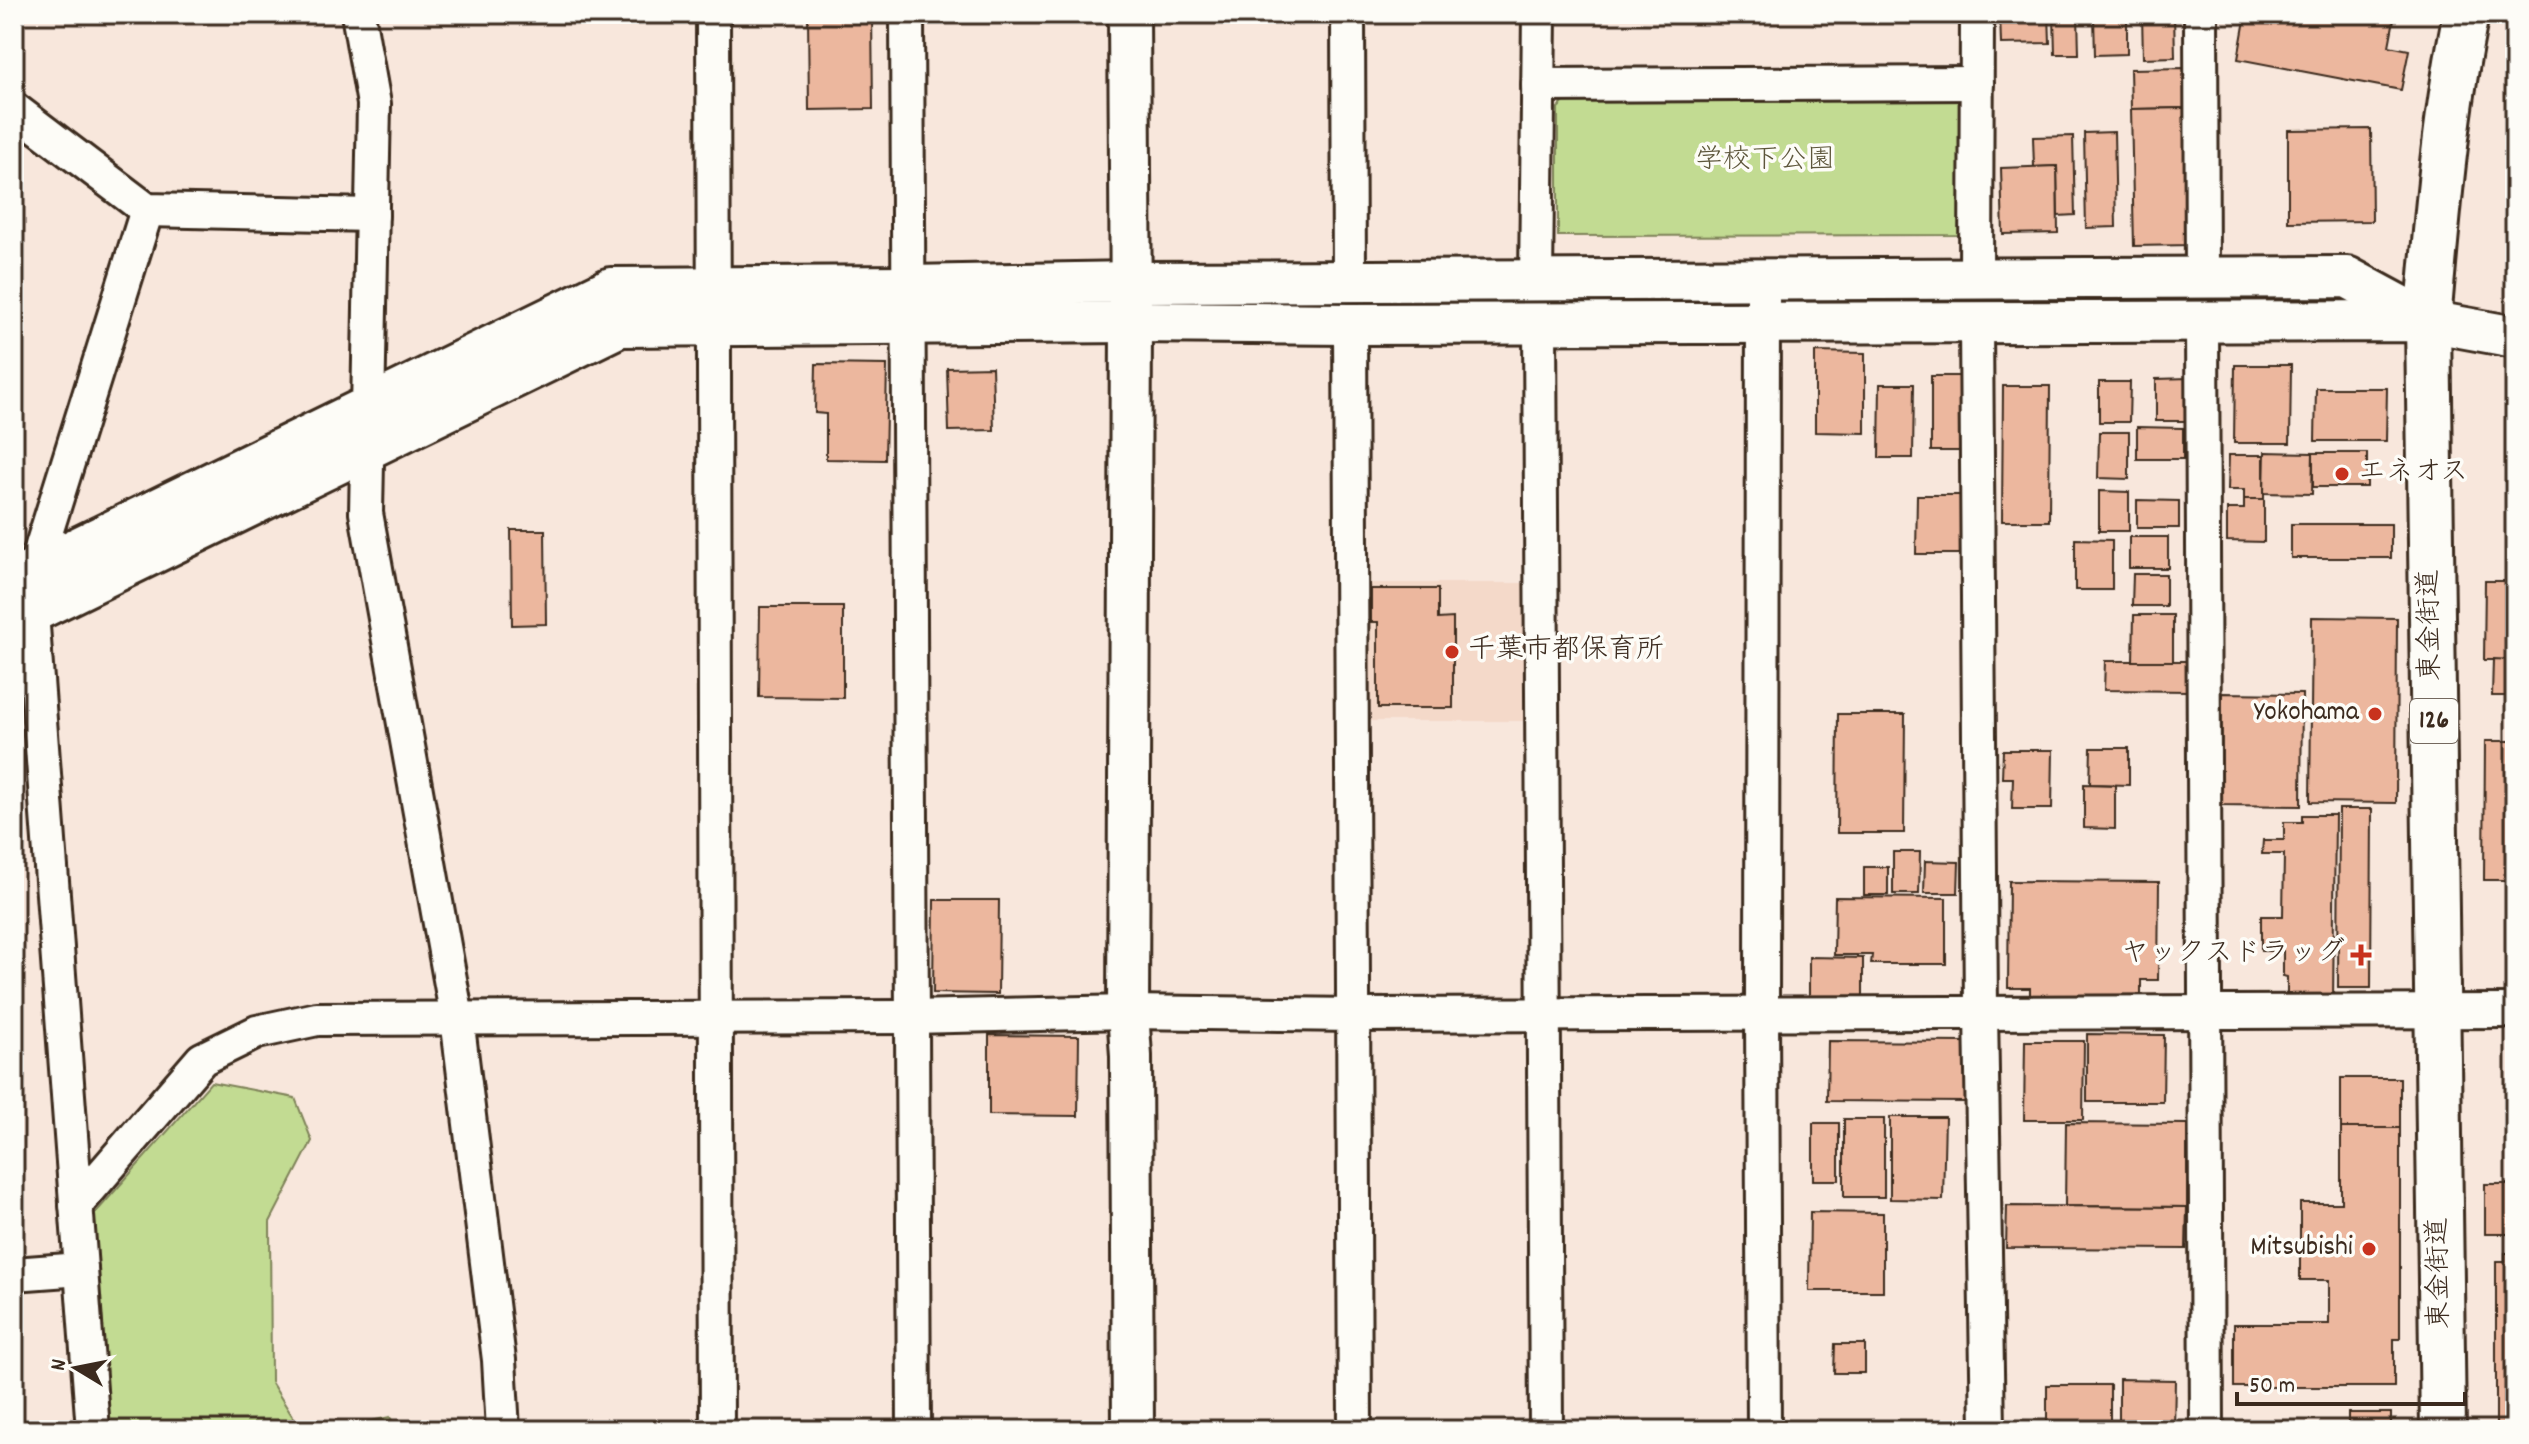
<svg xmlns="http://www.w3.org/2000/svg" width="2529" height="1444" viewBox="0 0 2529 1444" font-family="Dekko,'Klee One',sans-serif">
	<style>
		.built { fill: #f4d9c9 }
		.green { fill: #c2db92; stroke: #7e8258; stroke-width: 2 }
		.building { fill: #ecb79e; stroke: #3b2a1e; stroke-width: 2 }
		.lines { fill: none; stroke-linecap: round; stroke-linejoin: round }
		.minor-casing { stroke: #3b2a1e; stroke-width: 38 }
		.tertiary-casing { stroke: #3b2a1e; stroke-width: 46 }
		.trunk-casing { stroke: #3b2a1e; stroke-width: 50 }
		.minor { stroke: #fdfcf7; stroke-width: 32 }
		.tertiary { stroke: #fdfcf7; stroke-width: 40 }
		.trunk { stroke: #fdfcf7; stroke-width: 44 }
		.poi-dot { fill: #c8321e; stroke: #fdfcf7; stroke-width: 3 }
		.labels { text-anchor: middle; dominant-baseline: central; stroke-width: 7; stroke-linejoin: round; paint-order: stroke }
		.shield { fill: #fdfcf7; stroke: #75695f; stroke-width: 2 }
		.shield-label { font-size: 26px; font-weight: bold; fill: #3b2a1e }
		.park-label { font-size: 28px; fill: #5d563b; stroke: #fdfcf7 }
		.poi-label { font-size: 28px; fill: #3b2a1e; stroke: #fdfcf7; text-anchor: end }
		.street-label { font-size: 28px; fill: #3b2a1e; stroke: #fdfcf7 }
	</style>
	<rect width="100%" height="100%" fill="#f8e7dc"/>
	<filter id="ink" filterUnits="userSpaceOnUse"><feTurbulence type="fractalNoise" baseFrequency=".0125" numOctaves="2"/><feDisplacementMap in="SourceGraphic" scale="16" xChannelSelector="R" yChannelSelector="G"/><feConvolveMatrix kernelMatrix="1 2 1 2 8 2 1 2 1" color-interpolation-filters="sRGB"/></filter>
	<g filter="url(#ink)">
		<rect class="built" x="1369" y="583" width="165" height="138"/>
		<g class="green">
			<path d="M1579,88L1950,89L1971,108L1968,235L1558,236V108Z"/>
			<path d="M211,1082L295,1098L312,1141L270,1222L271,1382L301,1430H107L91,1218Z"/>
			<path d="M390,1417L397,1430H330Z"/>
		</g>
		<g class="building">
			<path d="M808,14H872L873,109L809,110Z"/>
			<path d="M2000,14H2049L2050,43L2001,44Z"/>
			<path d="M2142,14H2174L2175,57L2143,58Z"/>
			<path d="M2246,14H2395L2389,46L2409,50L2401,90L2238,59Z"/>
			<path d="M2054,15H2078L2079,54H2055Z"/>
			<path d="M2094,17H2127V54L2095,55Z"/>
			<path d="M2186,68L2188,108L2131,109L2130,69Z"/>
			<path d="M2188,108L2191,245L2134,246L2131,109Z"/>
			<path d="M2371,129L2372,221L2288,222V130Z"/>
			<path d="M2114,132L2116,227L2086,228L2084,133Z"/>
			<path d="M2073,136L2075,215L2058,216L2057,166L2034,167L2033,137Z"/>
			<path d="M2057,166L2058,233L2003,234L2001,168Z"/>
			<path d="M1815,352L1865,353V433L1815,432Z"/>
			<path d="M816,364L887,365L885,460L826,459V414L815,413Z"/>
			<path d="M2235,365H2291L2290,443H2234Z"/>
			<path d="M992,367L994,430L949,431L947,368Z"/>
			<path d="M1931,376H1965L1964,451H1931Z"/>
			<path d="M2189,378V421H2156V379Z"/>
			<path d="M2099,382H2130L2129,422H2099Z"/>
			<path d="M1880,384H1914L1913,458H1879Z"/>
			<path d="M2003,386H2050L2049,521H2002Z"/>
			<path d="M2316,388H2387L2386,441H2315Z"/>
			<path d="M2137,427L2183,428V459H2137Z"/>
			<path d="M2099,432H2129V479L2098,478Z"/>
			<path d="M2265,452L2313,453L2312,494L2264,493Z"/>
			<rect x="2313" y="453" width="54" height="34"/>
			<path d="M2229,455H2264V499H2244V490H2228Z"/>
			<path d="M2099,491L2129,492V531H2099Z"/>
			<path d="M1917,495H1964L1963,554H1916Z"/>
			<path d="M2244,499H2264V542L2227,541V509H2244Z"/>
			<path d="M2137,500L2179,501V528H2137Z"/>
			<rect x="2291" y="524" width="100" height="34"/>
			<path d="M511,530H545L546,624L512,625Z"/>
			<rect x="2129" y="537" width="39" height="31"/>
			<path d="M2075,539L2112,540V590H2075Z"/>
			<path d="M2133,574H2166V606H2132Z"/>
			<path d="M2485,581H2515V660H2484Z"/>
			<path d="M1371,589H1438V619L1453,618V708H1378V622H1371Z"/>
			<path d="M760,607H843V698L759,697Z"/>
			<path d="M2134,615H2173V662L2133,661Z"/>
			<path d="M2312,617L2397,618L2396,803L2310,802Z"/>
			<path d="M2493,659L2515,660V696H2492Z"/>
			<path d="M2105,661H2189L2188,691L2104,690Z"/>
			<path d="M2222,693L2302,694L2301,806L2221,805Z"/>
			<path d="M1838,714H1905L1904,833H1837Z"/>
			<path d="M2485,741H2515V880H2484Z"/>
			<path d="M2091,748H2129V785L2090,784Z"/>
			<path d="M2003,750H2053L2052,809H2012L2013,778H2002Z"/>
			<path d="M2084,784L2115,785V829L2084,828Z"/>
			<path d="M2339,809H2372L2371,988H2338Z"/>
			<path d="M2302,815H2335L2333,1002H2287V977L2283,976V951H2261V916H2283L2284,854H2262L2263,840H2284V822H2302Z"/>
			<path d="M1893,852H1920L1919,894H1893Z"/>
			<path d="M1925,861L1959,862L1958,893H1924Z"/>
			<rect x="1864" y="867" width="24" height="28"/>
			<path d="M2009,881L2159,882L2158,980H2141V1002L2030,1001V988H2008Z"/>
			<path d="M1835,897L1946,898V964H1871L1872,955H1834Z"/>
			<path d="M934,900H999L998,994L933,993Z"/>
			<path d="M1809,957L1863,958V996H1809Z"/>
			<path d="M2087,1034L2164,1035L2163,1102H2087Z"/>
			<path d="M989,1035L1079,1036L1078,1116L989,1115Z"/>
			<path d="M1828,1041L1966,1042V1102L1827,1101Z"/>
			<path d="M2025,1041H2084L2083,1120H2024Z"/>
			<rect x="2514" y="1056" width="1" height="70"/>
			<rect x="2341" y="1078" width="59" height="50"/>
			<path d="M1890,1117H1945L1943,1200L1890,1199Z"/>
			<rect x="1844" y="1119" width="40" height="78"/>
			<rect x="1813" y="1123" width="26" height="57"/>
			<path d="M2066,1123L2187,1124V1207L2065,1206Z"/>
			<path d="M2341,1128H2400V1339H2394V1387H2234V1324H2329V1280H2300V1203H2341Z"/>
			<rect x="2485" y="1184" width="30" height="50"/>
			<path d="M2007,1206L2187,1207L2186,1249L2006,1248Z"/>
			<path d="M1810,1212L1883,1213V1291H1809Z"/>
			<path d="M2505,1253H2515V1430H2496V1261H2505Z"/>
			<path d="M1835,1344H1865V1373H1834Z"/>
			<path d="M2119,1379L2175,1380L2174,1430H2119Z"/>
			<rect x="2047" y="1385" width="63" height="41"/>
			<rect x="2348" y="1413" width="43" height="17"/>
		</g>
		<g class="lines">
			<g class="minor-casing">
				<g id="minor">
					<path d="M358,14L374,104L366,513L457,1018L499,1360L503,1430"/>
					<path d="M713,14L717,1430"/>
					<path d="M907,14L914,1430"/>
					<path d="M1348,14L1349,281"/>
					<path d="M2201,14L2202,278"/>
					<path d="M1538,85L1977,83"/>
					<path d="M14,109L147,210L372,215"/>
					<path d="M1763,279L1762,1014L1764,1430"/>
					<path d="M1976,279L1977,14"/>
					<path d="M1536,280L1539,14"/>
					<path d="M1976,322L1981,1012L1988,1430"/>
					<path d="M2202,322L2207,1430"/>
					<path d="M1350,324L1355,1430"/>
					<path d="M1540,324L1546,1430"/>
					<path d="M35,568L147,210"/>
					<path d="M32,613L93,1430"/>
					<path d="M76,1205L202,1059L257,1032L317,1019L912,1017L1128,1012L1354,1015L2515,1011"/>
					<path d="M14,1274L81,1269"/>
				</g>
			</g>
			<g class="tertiary-casing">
				<g id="tertiary">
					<path d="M1129,14L1131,322L1128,1012L1131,1056L1133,1430"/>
					<path d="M14,579L611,288L909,286L1131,282L2347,277L2425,319"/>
					<path d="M14,621L620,326L1131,322L1350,324L2428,321L2515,337"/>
				</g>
			</g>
			<g class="trunk-casing">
				<path id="trunk" d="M2443,1430L2428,321C2437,219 2445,115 2466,14"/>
			</g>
			<use href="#minor" class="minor"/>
			<use href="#tertiary" class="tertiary"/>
			<use href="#trunk" class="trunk"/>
		</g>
	</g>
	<g class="poi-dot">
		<circle cx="2342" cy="474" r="8"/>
		<circle cx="1452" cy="652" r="8"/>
		<circle cx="2375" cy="714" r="8"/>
		<path d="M2357 943h8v8h8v8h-8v8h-8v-8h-8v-8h8z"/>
		<circle cx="2369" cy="1249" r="8"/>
	</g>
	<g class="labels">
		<rect class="shield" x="2410" y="699" width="48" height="44" rx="6"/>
		<g class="shield-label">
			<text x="2434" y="721">126</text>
		</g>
		<g class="park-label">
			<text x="1765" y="162">学校下公園</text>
		</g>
		<g class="poi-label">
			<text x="2358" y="474" text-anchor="start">エネオス</text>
			<text x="1468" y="652" text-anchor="start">千葉市都保育所</text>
			<text x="2359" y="714">Yokohama</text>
			<text x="2345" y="955">ヤックスドラッグ</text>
			<text x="2353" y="1249">Mitsubishi</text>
		</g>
		<g class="street-label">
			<text transform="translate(2432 625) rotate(-91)">東金街道</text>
			<text transform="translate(2441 1273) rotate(-91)">東金街道</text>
		</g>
	</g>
	<rect width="2529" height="1444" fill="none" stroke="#fdfcf7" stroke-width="48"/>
	<rect x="24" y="24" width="2481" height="1396" fill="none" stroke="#3b2a1e" stroke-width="3" filter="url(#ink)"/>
	<g transform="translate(76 1368) rotate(280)" stroke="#fdfcf7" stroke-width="6" paint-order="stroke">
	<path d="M0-6L14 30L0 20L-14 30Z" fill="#3b2a1e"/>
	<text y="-12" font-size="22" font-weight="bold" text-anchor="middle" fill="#3b2a1e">N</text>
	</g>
	<path d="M2237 1392v12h228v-12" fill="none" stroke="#3b2a1e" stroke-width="4"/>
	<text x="2249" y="1392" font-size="24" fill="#3b2a1e" stroke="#fdfcf7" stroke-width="6" paint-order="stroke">50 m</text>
</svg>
